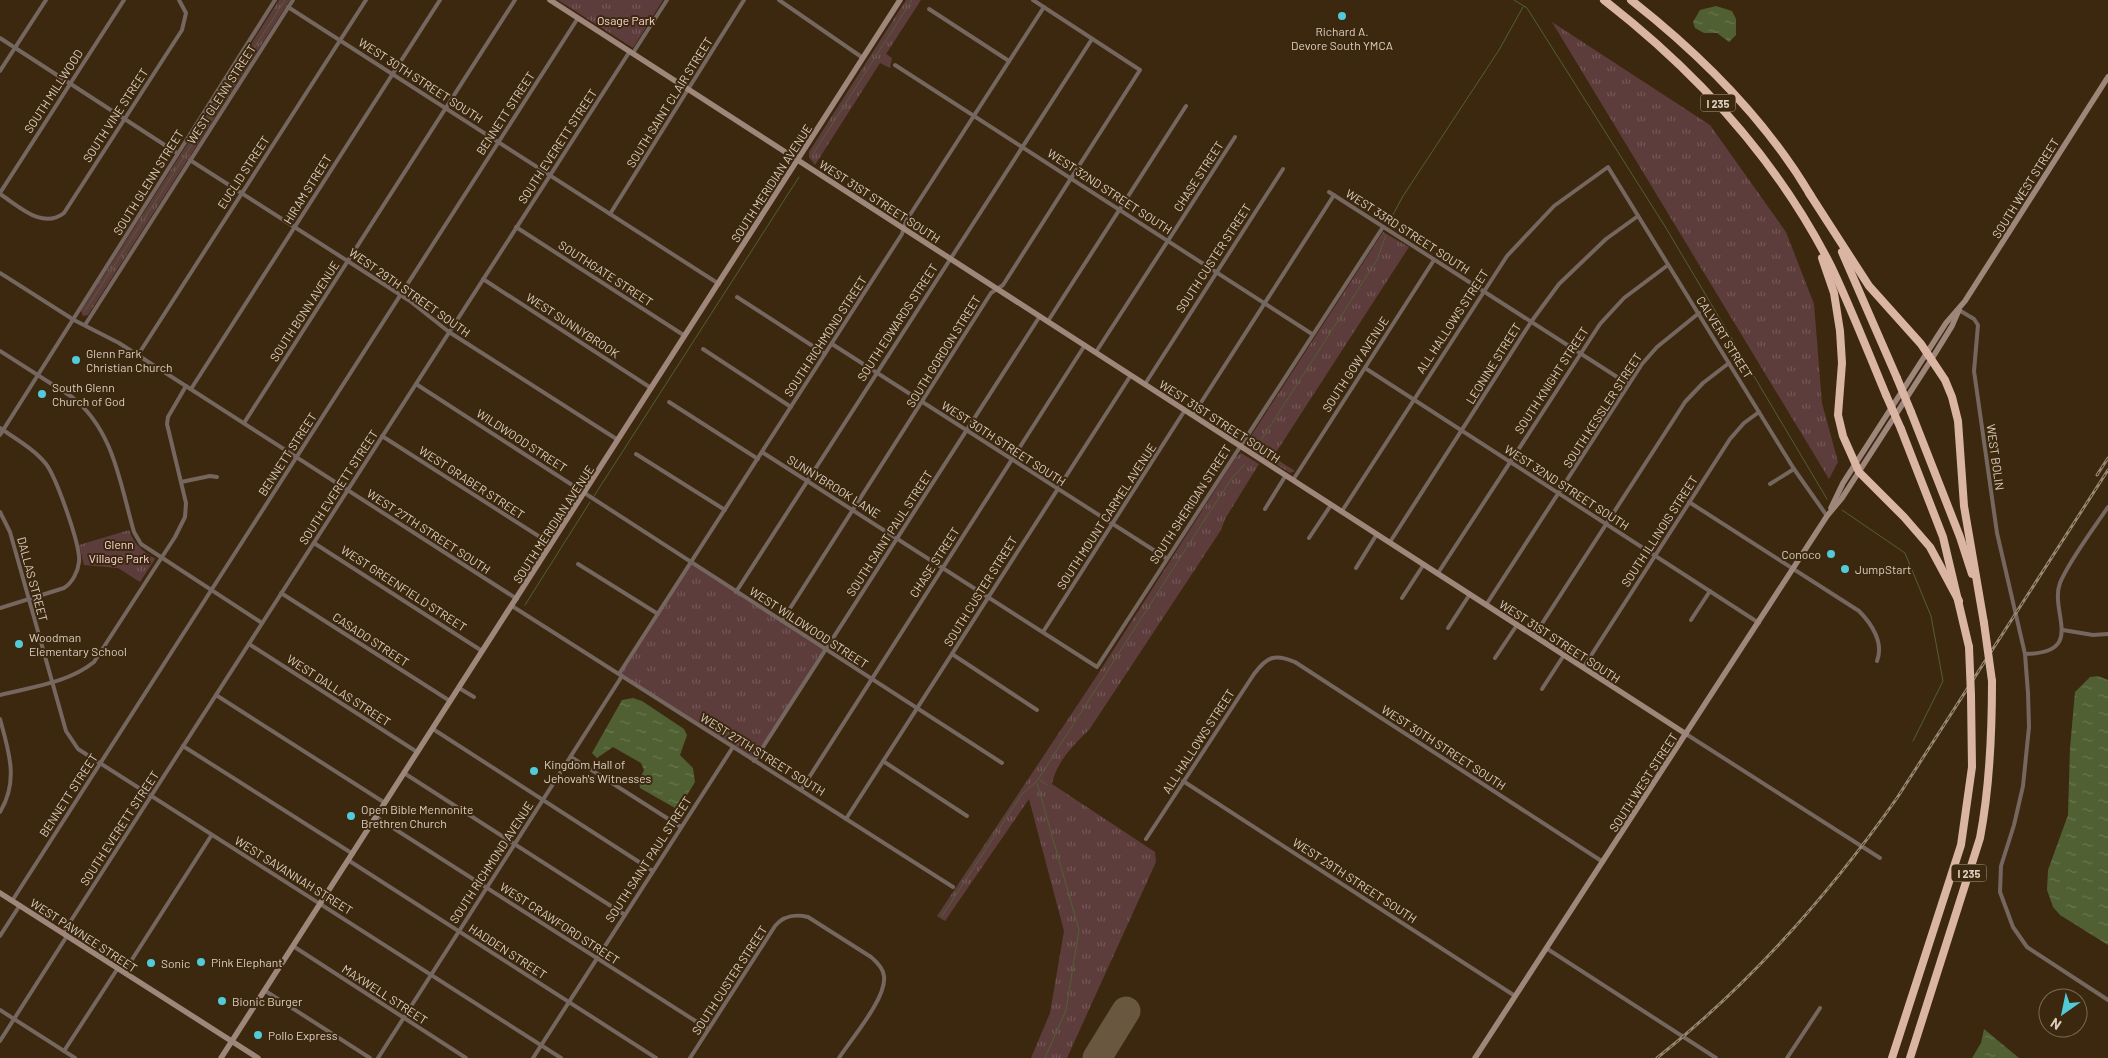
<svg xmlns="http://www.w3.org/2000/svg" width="2108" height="1058" viewBox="0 0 2108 1058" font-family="Barlow,sans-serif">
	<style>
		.grass { fill: url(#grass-tufts) }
		.pitch { fill: #5d3c3c }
		.water { fill: url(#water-ripples) }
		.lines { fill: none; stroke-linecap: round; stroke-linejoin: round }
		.stream { stroke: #506033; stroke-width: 1 }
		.runway { stroke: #695740; stroke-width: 29 }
		.street { stroke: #75665f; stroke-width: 4 }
		.secondary { stroke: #9e867b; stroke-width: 5.5 }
		.highway { stroke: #dab5a4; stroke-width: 8 }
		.rail-casing { stroke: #968673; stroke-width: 3 }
		.rail { stroke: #3c280e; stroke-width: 1; stroke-dasharray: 4; stroke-linecap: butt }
		.highway-bridge { stroke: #dab5a4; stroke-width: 8 }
		.poi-dot { fill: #52cbd8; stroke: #3c280e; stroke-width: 2 }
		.labels { text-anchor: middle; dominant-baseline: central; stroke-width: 4; stroke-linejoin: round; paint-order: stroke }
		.shield { fill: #3c280e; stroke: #ac9d8b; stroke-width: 1 }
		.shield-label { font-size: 11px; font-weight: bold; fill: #dccfc1 }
		.park-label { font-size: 12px; fill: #fcd8d8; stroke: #3c280e }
		.poi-label { font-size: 12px; fill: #dccfc1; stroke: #3c280e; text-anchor: start }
		.street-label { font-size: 12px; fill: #dccfc1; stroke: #3c280e }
	</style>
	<defs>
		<pattern id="grass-tufts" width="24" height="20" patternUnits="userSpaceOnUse" patternTransform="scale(1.25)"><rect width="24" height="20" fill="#5d3c3c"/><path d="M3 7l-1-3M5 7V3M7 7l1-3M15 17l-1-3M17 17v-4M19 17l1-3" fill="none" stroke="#745756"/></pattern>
		<pattern id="water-ripples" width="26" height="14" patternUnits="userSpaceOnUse" patternTransform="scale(1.25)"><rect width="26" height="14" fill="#506033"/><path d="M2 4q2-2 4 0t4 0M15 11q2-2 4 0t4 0" fill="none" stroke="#69764f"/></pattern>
	</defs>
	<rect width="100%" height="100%" fill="#3c280e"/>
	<g class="grass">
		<path d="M279,0H290L88,315L83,316L81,311Z"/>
		<path d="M558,0H663L633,48Z"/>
		<path d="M906,0H921L886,54L892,58L890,68L880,63L815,165L809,157V152Z"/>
		<path d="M1552,22L1710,125L1786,232L1814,304L1822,403L1838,462L1829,479Z"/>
		<path d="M1383,232L1409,247L1273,457L1295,471L1290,473L1248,447L1247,442Z"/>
		<path d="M1241,453L1259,464L1225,519L1221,530L1089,730C1073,745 1056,763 1052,784L1155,852L1156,862L1067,1058H1031L1050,1013L1064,931L1029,799L945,921L937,916L1100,671L1236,457Z"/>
		<path d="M129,530C134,544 142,551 155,559L140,582L118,568L84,565L79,545Z"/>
		<path d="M691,563L826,649L754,761L619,674Z"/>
	</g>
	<path class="pitch" d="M619,0H632L621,18L611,12Z"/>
	<g class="water">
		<path d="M1716,6L1732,11L1736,19V35L1729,42L1717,33H1704L1695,28L1693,22L1700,10Z"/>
		<path d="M2098,676L2108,680V945L2060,915L2053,907L2047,890L2048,870L2068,815L2070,748L2075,692L2090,677Z"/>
		<path d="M633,698L642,701L684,729L687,735L680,755L693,768L695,782L681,805L675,808L640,788L639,781L644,770L641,763L613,747L597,758L592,753L622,700Z"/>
		<path d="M1984,1029L2019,1058H1972L1981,1043Z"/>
	</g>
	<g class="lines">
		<g class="stream">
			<path d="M1514,0L1527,8L1666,228L1827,499"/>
			<path d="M813,154L912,0"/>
			<path d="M1389,222L1403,196L1499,50L1523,7"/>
			<path d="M85,311L285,0"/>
			<path d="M1258,445L1377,260L1386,235"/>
			<path d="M594,496L799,177"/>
			<path d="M1842,510L1905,553L1931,616L1943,681L1913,741"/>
			<path d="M525,605L590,502"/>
			<path d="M1040,780L1047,785"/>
			<path d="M1037,783L1079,930L1066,1010L1045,1058"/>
			<path d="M942,916L1022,794L1037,781L1194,536L1232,478L1245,464"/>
		</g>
		<path class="runway" d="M1097,1058L1126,1011"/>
		<g class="street">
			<path d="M779,0L863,58"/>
			<path d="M288,7L719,284"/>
			<path d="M929,9L1009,61"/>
			<path d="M0,38L177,153"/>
			<path d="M633,53L667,0"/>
			<path d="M895,65L1312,334"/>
			<path d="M0,71L46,0"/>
			<path d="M190,160L410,301L449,332L618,440"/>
			<path d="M1329,192L1628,384"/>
			<path d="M0,193L124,0"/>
			<path d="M0,194C19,206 42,230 64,213L182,30L186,13L179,0"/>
			<path d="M610,214L744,0"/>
			<path d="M516,227L685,336"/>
			<path d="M0,273L74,320L119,343L517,599"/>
			<path d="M483,279L651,388"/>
			<path d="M737,297L825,354"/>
			<path d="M1959,310L1974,319L1978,325L1974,371L1997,533L2025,654L2028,693L2029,727L2023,786L2014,825L2001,866L2000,892L2013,927L2027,947L2108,1000"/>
			<path d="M1048,321L1186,106"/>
			<path d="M85,325L293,0"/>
			<path d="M832,344L1166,558"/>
			<path d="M703,349L791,407"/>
			<path d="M0,351L72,397C114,430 120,484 134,532L141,544L262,623"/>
			<path d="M1096,352L1235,137"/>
			<path d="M138,355L366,0"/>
			<path d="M1365,368L1759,623"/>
			<path d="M416,384L1002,763"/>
			<path d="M1145,384L1283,169"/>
			<path d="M191,389L440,0"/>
			<path d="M669,402L758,459"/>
			<path d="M1193,415L1334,195"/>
			<path d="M244,423L515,0"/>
			<path d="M0,428C16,439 34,449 46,464C56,477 81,546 79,562C78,572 72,583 64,588L0,608"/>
			<path d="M0,435L275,0"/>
			<path d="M382,436L551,544"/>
			<path d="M762,452L1097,667L1383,227"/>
			<path d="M636,454L725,510"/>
			<path d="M1293,480L1434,260"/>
			<path d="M181,482L210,476L217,477"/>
			<path d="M1770,484L1794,469"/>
			<path d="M1689,502L1859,611C1872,624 1884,643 1877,661"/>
			<path d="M1265,509L1286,475"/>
			<path d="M1342,511L1507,256L1554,206L1608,167L1794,469L1827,516"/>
			<path d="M0,512L10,532L66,731L78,749L561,1058"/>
			<path d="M1309,538L1331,505"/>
			<path d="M1390,542L1531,322L1559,284L1606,239L1638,216"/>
			<path d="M314,543L482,651"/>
			<path d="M578,564L658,614"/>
			<path d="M1356,568L1377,534"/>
			<path d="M1438,573L1600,324L1624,298L1668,265"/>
			<path d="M736,592L1092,39"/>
			<path d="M281,593L450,701"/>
			<path d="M1402,598L1424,564"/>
			<path d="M1486,605L1642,364L1657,347L1699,313"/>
			<path d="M512,606L953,887"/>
			<path d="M1691,620L1710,591"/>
			<path d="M782,621L991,293L1003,285L1140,70L1033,0"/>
			<path d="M1448,628L1470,594"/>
			<path d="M2063,630L2093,635L2108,634"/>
			<path d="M1043,632L1185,410"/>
			<path d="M1534,636L1685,402L1703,383L1729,363"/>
			<path d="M249,644L417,752"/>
			<path d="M952,654L1037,710"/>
			<path d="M2025,654C2087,653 2049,612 2060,583C2069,561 2094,528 2108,507"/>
			<path d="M1495,658L1517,625"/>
			<path d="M1583,668L1730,439L1744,423L1759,412"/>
			<path d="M619,674L902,234L906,221L1044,7"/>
			<path d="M459,688L474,697"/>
			<path d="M1542,689L1564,655"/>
			<path d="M0,695C31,687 68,683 94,662L175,537L185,517L186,503L167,424L168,417L186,386"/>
			<path d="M216,695L385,803"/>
			<path d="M0,719C9,752 19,781 0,812"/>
			<path d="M433,729L653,871"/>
			<path d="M1686,734L1880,858"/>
			<path d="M183,746L353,854"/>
			<path d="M571,757L681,827"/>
			<path d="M754,761L1040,316"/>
			<path d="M883,761L967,816"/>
			<path d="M404,773L625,915"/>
			<path d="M1183,781L1515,996"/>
			<path d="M801,790L1085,345"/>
			<path d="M376,817L708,1029"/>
			<path d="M846,819L1131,375"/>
			<path d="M1146,839L1254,674C1267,657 1274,653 1295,662L1603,862"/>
			<path d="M348,860L656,1058"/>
			<path d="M12,901L578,18"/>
			<path d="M63,933L630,51"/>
			<path d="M0,936L20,905"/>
			<path d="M293,946L466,1058"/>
			<path d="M1546,948L1716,1058"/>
			<path d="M124,972L211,836"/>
			<path d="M264,990L370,1058"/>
			<path d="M0,1010L75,1058"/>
			<path d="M0,1041L67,936"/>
			<path d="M64,1051L118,968"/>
			<path d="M378,1058L622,676"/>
			<path d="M533,1058L733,747"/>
			<path d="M690,1058L775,926C784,915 795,914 808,917L871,957C877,962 883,968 884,976C887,998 851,1039 839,1058"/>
			<path d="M1787,1058L1820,1008"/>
		</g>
		<g class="secondary">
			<path d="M550,0L1686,734"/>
			<path d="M1831,508L1843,483L1946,323L1965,301L2108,77"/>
			<path d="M0,893L258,1058"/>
			<path d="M221,1058L900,0"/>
			<path d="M1475,1058L1827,516L1842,498L1931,360L1952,326L1959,310"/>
		</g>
		<g class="highway">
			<path d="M1604,0C1698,73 1777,159 1831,266C1851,308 1868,352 1886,395"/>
			<path d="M1631,0C1700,54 1766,120 1811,196"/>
			<path d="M1809,193L1869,286L1921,344L1945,380L1952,397L1958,421L1964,506L1984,623"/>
			<path d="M1842,252L1897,378"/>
			<path d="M1822,258L1834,293L1840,331L1842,363L1838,415L1843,436L1859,472L1904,517L1930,547L1959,601"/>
			<path d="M1911,412L1960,537L1972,574"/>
			<path d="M1901,429L1943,537L1969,647"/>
			<path d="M1892,1058L1961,845L1972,767L1971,695"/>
			<path d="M1910,1058L1980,838C1990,786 1992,734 1992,681"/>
		</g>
		<g class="rail-casing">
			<g id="rail">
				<path d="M2097,475L2108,458"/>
				<path d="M1657,1058C1750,984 1828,896 1897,798L2108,470"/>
			</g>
		</g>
		<use href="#rail" class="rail"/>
		<g class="highway-bridge">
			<path d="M1897,378L1911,412"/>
			<path d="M1886,395L1901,429"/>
			<path d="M1984,623L1992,681"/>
			<path d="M1969,647L1971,695"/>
		</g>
	</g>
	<g class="poi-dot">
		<circle cx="1342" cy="16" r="5"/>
		<circle cx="76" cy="360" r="5"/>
		<circle cx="42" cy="394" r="5"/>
		<circle cx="1831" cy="554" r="5"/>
		<circle cx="1845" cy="569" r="5"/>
		<circle cx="19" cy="644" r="5"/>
		<circle cx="534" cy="771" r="5"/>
		<circle cx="351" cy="816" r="5"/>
		<circle cx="201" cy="962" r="5"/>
		<circle cx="151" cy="963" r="5"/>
		<circle cx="222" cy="1001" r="5"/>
		<circle cx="258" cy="1035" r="5"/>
	</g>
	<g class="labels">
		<g class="shield">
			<rect x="1700.5" y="94.5" width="35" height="17" rx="4"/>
			<rect x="1951.5" y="864.5" width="35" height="17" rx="4"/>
		</g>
		<g class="shield-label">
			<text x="1718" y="103">I 235</text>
			<text x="1969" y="873">I 235</text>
		</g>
		<g class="park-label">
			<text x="626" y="20">Osage Park</text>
			<text x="119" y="544">Glenn<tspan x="119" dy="14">Village Park</tspan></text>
		</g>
		<g class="poi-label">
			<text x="1342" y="31" text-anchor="middle">Richard A.<tspan x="1342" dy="14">Devore South YMCA</tspan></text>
			<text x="86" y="353">Glenn Park<tspan x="86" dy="14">Christian Church</tspan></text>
			<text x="52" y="387">South Glenn<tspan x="52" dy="14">Church of God</tspan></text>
			<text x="1821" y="554" text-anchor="end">Conoco</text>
			<text x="1855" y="569">JumpStart</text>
			<text x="29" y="637">Woodman<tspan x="29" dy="14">Elementary School</tspan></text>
			<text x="544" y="764">Kingdom Hall of<tspan x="544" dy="14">Jehovah's Witnesses</tspan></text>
			<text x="361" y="809">Open Bible Mennonite<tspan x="361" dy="14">Brethren Church</tspan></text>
			<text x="211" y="962">Pink Elephant</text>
			<text x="161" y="963">Sonic</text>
			<text x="232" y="1001">Bionic Burger</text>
			<text x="268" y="1035">Pollo Express</text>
		</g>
		<g class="street-label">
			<text transform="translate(421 80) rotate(33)">WEST 30TH STREET SOUTH</text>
			<text transform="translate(53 91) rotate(-57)">SOUTH MILLWOOD</text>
			<text transform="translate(221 94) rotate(-57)">WEST GLENN STREET</text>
			<text transform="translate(669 102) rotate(-58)">SOUTH SAINT CLAIR STREET</text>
			<text transform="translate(505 113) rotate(-57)">BENNETT STREET</text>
			<text transform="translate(115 115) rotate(-57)">SOUTH VINE STREET</text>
			<text transform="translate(557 146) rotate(-57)">SOUTH EVERETT STREET</text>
			<text transform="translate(243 172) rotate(-57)">EUCLID STREET</text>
			<text transform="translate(1198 176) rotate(-57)">CHASE STREET</text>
			<text transform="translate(148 182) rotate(-58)">SOUTH GLENN STREET</text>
			<text transform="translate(771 183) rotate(-57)">SOUTH MERIDIAN AVENUE</text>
			<text transform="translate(2025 188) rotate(-58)">SOUTH WEST STREET</text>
			<text transform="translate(307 189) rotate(-58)">HIRAM STREET</text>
			<text transform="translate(1110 191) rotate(33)">WEST 32ND STREET SOUTH</text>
			<text transform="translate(880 201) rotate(33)">WEST 31ST STREET SOUTH</text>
			<text transform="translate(1408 231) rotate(33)">WEST 33RD STREET SOUTH</text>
			<text transform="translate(1213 258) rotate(-57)">SOUTH CUSTER STREET</text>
			<text transform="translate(606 273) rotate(33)">SOUTHGATE STREET</text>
			<text transform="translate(410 292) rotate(35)">WEST 29TH STREET SOUTH</text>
			<text transform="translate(304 311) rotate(-57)">SOUTH BONN AVENUE</text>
			<text transform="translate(1452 321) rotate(-57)">ALL HALLOWS STREET</text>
			<text transform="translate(897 322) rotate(-57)">SOUTH EDWARDS STREET</text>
			<text transform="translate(573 325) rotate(33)">WEST SUNNYBROOK</text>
			<text transform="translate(825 336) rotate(-57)">SOUTH RICHMOND STREET</text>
			<text transform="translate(1725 337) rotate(58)">CALVERT STREET</text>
			<text transform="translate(943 351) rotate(-58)">SOUTH GORDON STREET</text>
			<text transform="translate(1493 363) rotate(-58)">LEONINE STREET</text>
			<text transform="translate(1355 364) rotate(-57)">SOUTH GOW AVENUE</text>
			<text transform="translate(1551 380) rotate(-57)">SOUTH KNIGHT STREET</text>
			<text transform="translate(1602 410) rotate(-57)">SOUTH KESSLER STREET</text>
			<text transform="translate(1220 421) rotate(33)">WEST 31ST STREET SOUTH</text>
			<text transform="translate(522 440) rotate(33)">WILDWOOD STREET</text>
			<text transform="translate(1004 443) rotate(33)">WEST 30TH STREET SOUTH</text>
			<text transform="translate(287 454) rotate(-57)">BENNETT STREET</text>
			<text transform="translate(1996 457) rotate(82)">WEST BOLIN</text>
			<text transform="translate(472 482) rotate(33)">WEST GRABER STREET</text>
			<text transform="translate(834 486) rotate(32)">SUNNYBROOK LANE</text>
			<text transform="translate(338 487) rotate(-57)">SOUTH EVERETT STREET</text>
			<text transform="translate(1567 487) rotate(33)">WEST 32ND STREET SOUTH</text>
			<text transform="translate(1190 504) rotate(-57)">SOUTH SHERIDAN STREET</text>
			<text transform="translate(1106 516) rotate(-57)">SOUTH MOUNT CARMEL AVENUE</text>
			<text transform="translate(553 524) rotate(-57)">SOUTH MERIDIAN AVENUE</text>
			<text transform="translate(429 531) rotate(33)">WEST 27TH STREET SOUTH</text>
			<text transform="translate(1659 531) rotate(-57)">SOUTH ILLINOIS STREET</text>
			<text transform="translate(889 533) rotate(-57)">SOUTH SAINT PAUL STREET</text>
			<text transform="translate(934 562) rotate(-57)">CHASE STREET</text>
			<text transform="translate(33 579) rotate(75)">DALLAS STREET</text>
			<text transform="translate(404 588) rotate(33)">WEST GREENFIELD STREET</text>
			<text transform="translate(980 591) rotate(-58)">SOUTH CUSTER STREET</text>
			<text transform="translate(809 627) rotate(33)">WEST WILDWOOD STREET</text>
			<text transform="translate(371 639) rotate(33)">CASADO STREET</text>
			<text transform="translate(1560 641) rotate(33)">WEST 31ST STREET SOUTH</text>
			<text transform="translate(339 690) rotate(33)">WEST DALLAS STREET</text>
			<text transform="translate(1198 741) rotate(-57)">ALL HALLOWS STREET</text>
			<text transform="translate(1444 747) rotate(33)">WEST 30TH STREET SOUTH</text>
			<text transform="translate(763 754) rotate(32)">WEST 27TH STREET SOUTH</text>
			<text transform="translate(1643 782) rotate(-57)">SOUTH WEST STREET</text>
			<text transform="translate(68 795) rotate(-57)">BENNETT STREET</text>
			<text transform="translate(119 828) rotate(-57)">SOUTH EVERETT STREET</text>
			<text transform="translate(648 859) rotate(-57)">SOUTH SAINT PAUL STREET</text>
			<text transform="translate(491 862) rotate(-57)">SOUTH RICHMOND AVENUE</text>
			<text transform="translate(294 875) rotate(32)">WEST SAVANNAH STREET</text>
			<text transform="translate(1355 880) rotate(33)">WEST 29TH STREET SOUTH</text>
			<text transform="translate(560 923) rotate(33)">WEST CRAWFORD STREET</text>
			<text transform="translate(84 935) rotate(33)">WEST PAWNEE STREET</text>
			<text transform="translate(508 951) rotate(33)">HADDEN STREET</text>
			<text transform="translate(729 980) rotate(-57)">SOUTH CUSTER STREET</text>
			<text transform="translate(385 994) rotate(33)">MAXWELL STREET</text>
		</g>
	</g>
	<g transform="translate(2063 1013) rotate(213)"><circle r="24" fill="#3c280e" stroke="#7c6b56"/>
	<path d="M0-4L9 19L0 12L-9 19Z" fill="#52cbd8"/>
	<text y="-8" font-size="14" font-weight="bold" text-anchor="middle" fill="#dccfc1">N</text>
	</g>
</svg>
